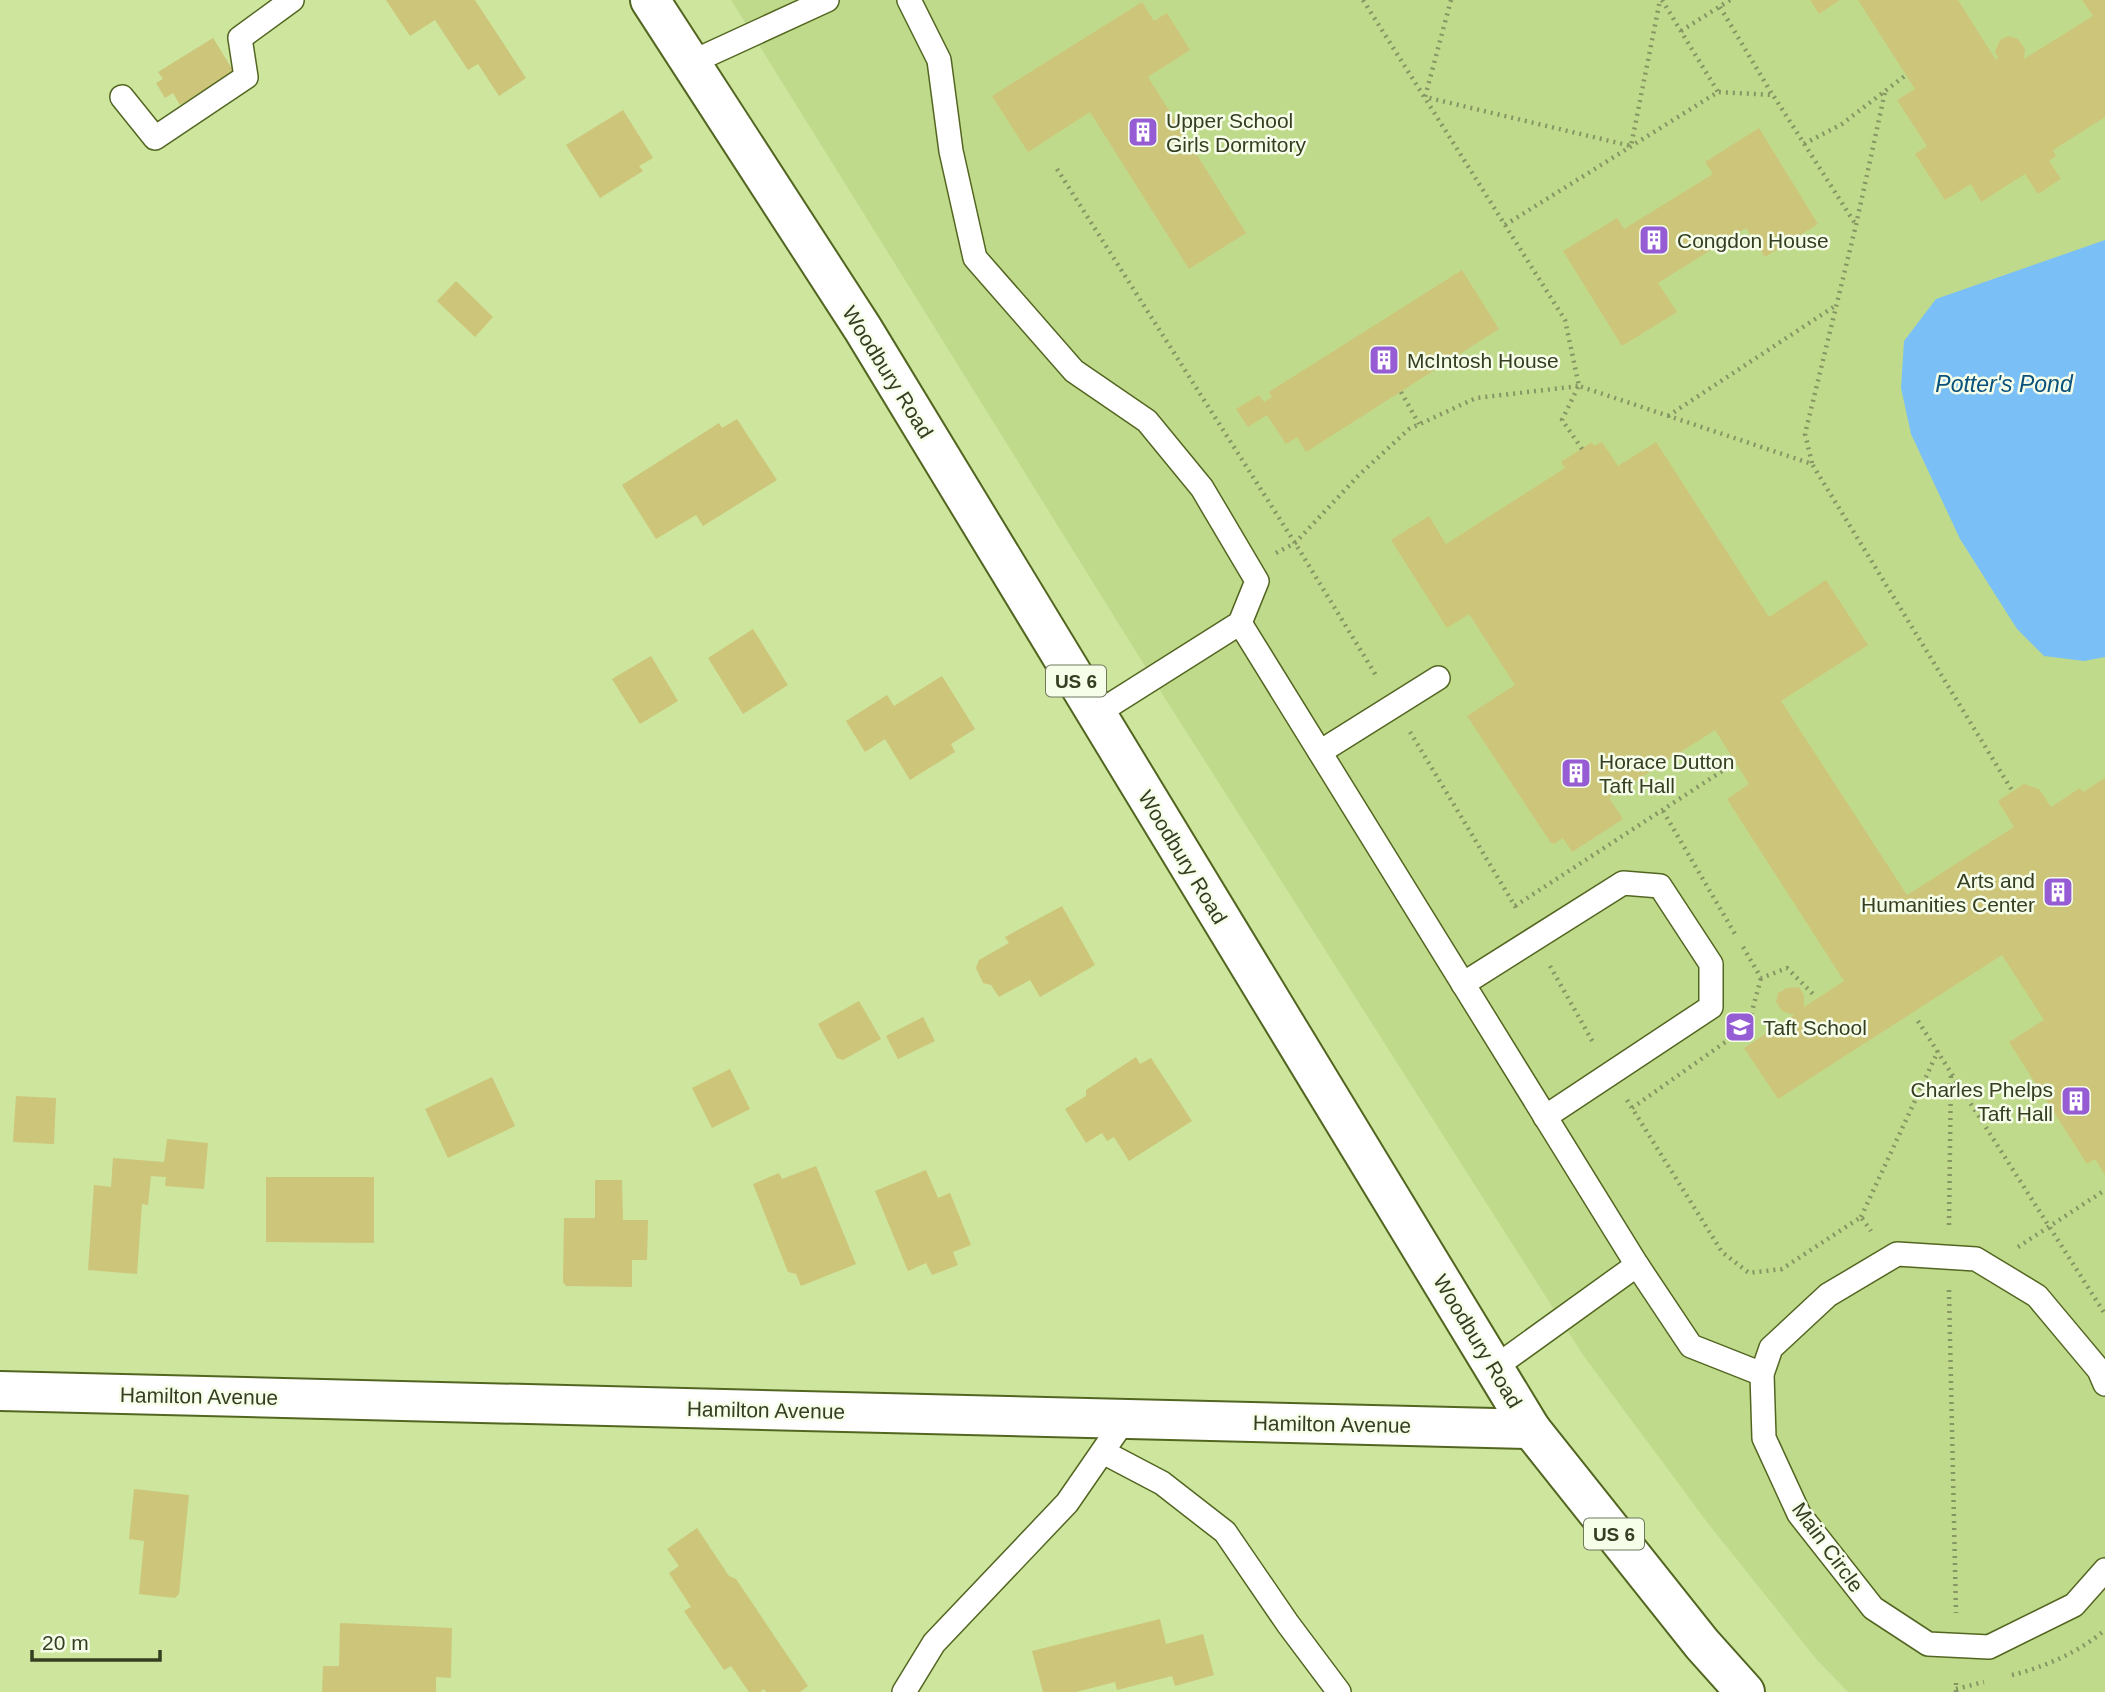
<svg xmlns="http://www.w3.org/2000/svg" width="2105" height="1692" viewBox="0 0 2105 1692" font-family="Helvetica,sans-serif">
	<style>
		.built { fill: #c0da8c }
		.water { fill: #7ac0f6 }
		.building { fill: #cdc57a }
		.lines { fill: none; stroke-linecap: round; stroke-linejoin: round }
		.lane-casing { stroke: #536621; stroke-width: 26 }
		.secondary-casing { stroke: #536621; stroke-width: 42 }
		.primary-casing { stroke: #536621; stroke-width: 42 }
		.path { stroke: #869663; stroke-width: 4.5; stroke-dasharray: 2 5; stroke-linecap: butt }
		.lane { stroke: #fff; stroke-width: 23 }
		.secondary { stroke: #fff; stroke-width: 38 }
		.primary { stroke: #fff; stroke-width: 38 }
		.labels { text-anchor: middle; dominant-baseline: central; stroke-width: 5; stroke-linejoin: round; paint-order: stroke }
		.shield { fill: #f6fee9; stroke: #6f785d; stroke-width: 2 }
		.shield-label { font-size: 19px; font-weight: bold; fill: #353e21 }
		.poi-label { font-size: 21px; fill: #353e21; stroke: #f6fee9; text-anchor: start }
		.street-label { font-size: 21px; fill: #353e21; stroke: #f6fee9 }
		.water-label { font-size: 23px; font-style: italic; fill: #0a517c; stroke: #f6fee9 }
	</style>
	<rect width="100%" height="100%" fill="#cde59d"/>
	<path class="built" d="M731,0H2105V1692H1848L1817,1660L1707,1522L1583,1355L1166,700Z"/>
	<path class="water" d="M2105,240V657L2084,661L2044,656L2017,629L1960,539L1911,434L1901,388L1904,341L1936,299Z"/>
	<g class="building">
		<path d="M386,0H475L526,78L499,96L478,64L468,70L435,20L410,36Z"/>
		<path d="M1810,0H1840L1819,14Z"/>
		<path d="M1858,0H1958L1996,60L1998,58L1995,52L2000,40L2008,36L2018,39L2025,49L2024,59L2093,16L2082,0H2105V117L2053,150L2056,156L2049,161L2061,179L2038,194L2025,174L1981,202L1971,184L1945,200L1915,154L1927,146L1897,100L1915,89Z"/>
		<path d="M1142,2L1154,21L1167,13L1190,50L1148,77L1246,233L1189,269L1090,112L1028,152L992,96Z"/>
		<path d="M213,38L234,72L180,105L173,93L165,98L156,83L163,79L158,72Z"/>
		<path d="M623,110L653,158L639,166L643,171L600,198L566,145Z"/>
		<path d="M1759,128L1818,224L1765,257L1746,228L1658,283L1677,312L1622,346L1563,251L1617,218L1624,229L1713,174L1705,162Z"/>
		<path d="M1462,270L1499,329L1306,452L1297,437L1286,444L1267,415L1248,427L1236,409L1259,395L1264,402L1272,397L1269,392Z"/>
		<path d="M456,281L493,317L475,337L437,301Z"/>
		<path d="M737,419L777,480L703,526L696,515L656,539L622,485L719,423L722,428Z"/>
		<path d="M1592,442L1594,446L1602,442L1618,466L1656,442L1769,617L1826,580L1868,645L1781,701L1907,895L2014,827L1998,801L2024,784L2039,789L2051,807L2080,788L2083,792L2105,778V1175L2095,1159L2087,1164L2009,1042L2044,1020L2002,955L1778,1099L1744,1048L1794,1015L1782,1011L1776,1002L1778,993L1787,988L1799,987L1804,996V1007L1844,981L1727,799L1749,784L1715,730L1609,798L1623,819L1572,852L1563,838L1554,844L1551,843L1467,716L1515,685L1469,614L1447,628L1391,540L1429,516L1446,544L1565,468L1561,462Z"/>
		<path d="M753,629L788,685L743,714L708,658Z"/>
		<path d="M651,656L678,701L640,724L612,679Z"/>
		<path d="M942,676L975,729L951,744L955,752L910,780L885,739L865,752L846,721L887,695L894,706Z"/>
		<path d="M1062,906L1095,965L1040,997L1030,980L999,997L991,985L983,983L976,968L979,960L1009,943L1005,937Z"/>
		<path d="M859,1001L881,1039L843,1060L837,1058L818,1024Z"/>
		<path d="M923,1017L935,1041L898,1059L886,1036Z"/>
		<path d="M1136,1057L1140,1064L1151,1058L1192,1121L1129,1161L1114,1137L1107,1141L1102,1133L1086,1143L1065,1109L1086,1096V1090Z"/>
		<path d="M730,1069L750,1109L712,1128L692,1088Z"/>
		<path d="M492,1077L515,1126L448,1158L425,1109Z"/>
		<path d="M16,1096L56,1098L54,1144L13,1142Z"/>
		<path d="M167,1139L208,1143L204,1189L165,1186L166,1177L151,1176L148,1205L142,1204L137,1274L88,1270L94,1185L111,1187L113,1158L164,1162Z"/>
		<path d="M816,1166L856,1264L801,1286L796,1274L788,1272L753,1184L779,1173L782,1179Z"/>
		<path d="M926,1170L938,1198L950,1193L971,1245L953,1252L958,1265L932,1275L926,1263L908,1271L875,1191Z"/>
		<path d="M266,1177H374V1243L266,1242Z"/>
		<path d="M595,1180H622L623,1220H648L647,1260H632V1287L566,1286L563,1282L564,1218H595Z"/>
		<path d="M134,1489L189,1495L179,1594L175,1598L139,1594L144,1541L129,1539Z"/>
		<path d="M697,1528L729,1576L736,1579L808,1686L800,1692H766L764,1689L760,1692H749L731,1666L724,1670L684,1611L691,1607L669,1573L679,1566L667,1549Z"/>
		<path d="M1160,1619L1166,1644L1203,1634L1214,1675L1175,1686L1172,1676L1117,1690L1115,1682L1076,1692H1043L1032,1651Z"/>
		<path d="M340,1623L452,1628L451,1678L436,1677V1692H322L323,1666H339Z"/>
	</g>
	<g class="lines">
		<g class="lane-casing">
			<g id="lane">
				<path d="M909,0L939,60L951,151L975,258L1074,371L1147,421L1202,488L1257,581L1240,623L1096,714"/>
				<path d="M690,63L827,0"/>
				<path d="M122,97L155,138L246,77L240,38L292,0"/>
				<path d="M1240,623L1637,1265L1691,1346L1762,1374"/>
				<path d="M1320,752L1438,678"/>
				<path d="M1463,984L1623,883L1660,886L1711,964V1007L1545,1117"/>
				<path d="M1494,1368L1637,1265"/>
				<path d="M2105,1384L2099,1370L2037,1296L1976,1259L1897,1254L1828,1295L1771,1348L1762,1374L1764,1438L1799,1514L1873,1608L1928,1644L1989,1647L2074,1605L2105,1570"/>
				<path d="M1103,1452L1162,1483L1225,1532L1288,1624L1339,1692"/>
				<path d="M904,1692L934,1643L1067,1503L1125,1419"/>
			</g>
		</g>
		<g class="secondary-casing">
			<path id="secondary" d="M0,1391L1531,1429"/>
		</g>
		<g class="primary-casing">
			<path id="primary" d="M650,0L863,329L1531,1429L1702,1644L1745,1692"/>
		</g>
		<g class="path">
			<path d="M1363,0L1565,320L1579,386L1812,464L2013,792"/>
			<path d="M1451,0L1425,97L1631,146L1660,0"/>
			<path d="M1662,0L1718,92"/>
			<path d="M1720,7L1772,94"/>
			<path d="M1681,31L1730,0"/>
			<path d="M1804,144L1842,124L1906,75"/>
			<path d="M1057,169L1295,543L1377,677"/>
			<path d="M1505,225L1718,92L1773,95L1856,225"/>
			<path d="M1578,387L1562,420L1582,449"/>
			<path d="M1401,392L1419,424"/>
			<path d="M1668,416L1835,306"/>
			<path d="M1812,463L1805,434L1856,225L1885,92"/>
			<path d="M1276,553L1295,543L1359,475L1409,429L1476,398L1579,386"/>
			<path d="M1410,732L1518,911"/>
			<path d="M1663,811L1735,934"/>
			<path d="M1515,906L1736,762"/>
			<path d="M1743,947L1761,978L1787,968L1815,996"/>
			<path d="M1550,966L1594,1044"/>
			<path d="M1918,1021L2105,1314"/>
			<path d="M1627,1100L1722,1252L1749,1273L1782,1269L1861,1217L1871,1231"/>
			<path d="M1632,1108L1748,1026L1761,978"/>
			<path d="M1861,1217L1938,1051"/>
			<path d="M1949,1225L1951,1072"/>
			<path d="M2018,1247L2105,1190"/>
			<path d="M1949,1290L1956,1613"/>
			<path d="M2012,1675C2045,1667 2079,1652 2105,1630"/>
			<path d="M1956,1689L1984,1682"/>
			<path d="M1956,1692V1678"/>
		</g>
		<use href="#lane" class="lane"/>
		<use href="#secondary" class="secondary"/>
		<use href="#primary" class="primary"/>
	</g>
	<defs>
		<g id="building-square" transform="scale(1.575)"><rect x="-9" y="-9" width="18" height="18" rx="4" fill="#955cd4" stroke="#f6fee9"/><path d="M-4-6H4V6H1V3H-1V6H-4ZM-2.5-4.3h1.7v1.8h-1.7ZM.8-4.3h1.7v1.8H.8ZM-2.5-1h1.7V.8h-1.7ZM.8-1h1.7V.8H.8Z" fill="#fff"/></g>
		<g id="school-square" transform="scale(1.575)"><rect x="-9" y="-9" width="18" height="18" rx="4" fill="#955cd4" stroke="#f6fee9"/><path d="M0-5L7-2L0 1L-7-2ZM-4 1L0 2.5L4 1V4Q0 6-4 4Z" fill="#fff"/></g>
	</defs>
	<g fill-rule="evenodd">
		<use href="#building-square" x="1143" y="132"/>
		<use href="#building-square" x="1654" y="240"/>
		<use href="#building-square" x="1384" y="360"/>
		<use href="#building-square" x="1576" y="773"/>
		<use href="#building-square" x="2058" y="892"/>
		<use href="#school-square" x="1740" y="1027"/>
		<use href="#building-square" x="2076" y="1101"/>
	</g>
	<g class="labels">
		<g class="shield">
			<rect x="1046" y="665.5" width="60" height="31" rx="5"/>
			<rect x="1584" y="1518.5" width="60" height="31" rx="5"/>
		</g>
		<g class="shield-label">
			<text x="1076" y="681">US 6</text>
			<text x="1614" y="1534">US 6</text>
		</g>
		<g class="poi-label">
			<text x="1166" y="120">Upper School<tspan x="1166" dy="24">Girls Dormitory</tspan></text>
			<text x="1677" y="240">Congdon House</text>
			<text x="1407" y="360">McIntosh House</text>
			<text x="1599" y="761">Horace Dutton<tspan x="1599" dy="24">Taft Hall</tspan></text>
			<text x="2035" y="880" text-anchor="end">Arts and<tspan x="2035" dy="24">Humanities Center</tspan></text>
			<text x="1763" y="1027">Taft School</text>
			<text x="2053" y="1089" text-anchor="end">Charles Phelps<tspan x="2053" dy="24">Taft Hall</tspan></text>
		</g>
		<g class="street-label">
			<text transform="translate(888 372) rotate(58)">Woodbury Road</text>
			<text transform="translate(1183 857) rotate(59)">Woodbury Road</text>
			<text transform="translate(1478 1341) rotate(59)">Woodbury Road</text>
			<text transform="translate(199 1396) rotate(1)">Hamilton Avenue</text>
			<text transform="translate(766 1410) rotate(1)">Hamilton Avenue</text>
			<text transform="translate(1332 1424) rotate(1)">Hamilton Avenue</text>
			<text transform="translate(1828 1547) rotate(54)">Main Circle</text>
		</g>
		<g class="water-label">
			<text x="2004" y="384">Potter's Pond</text>
		</g>
	</g>
	<path d="M32 1650v10h128v-10" fill="none" stroke="#353e21" stroke-width="3.5"/>
	<text x="42" y="1650" font-size="21" fill="#353e21" stroke="#f6fee9" stroke-width="5" paint-order="stroke">20 m</text>
</svg>
